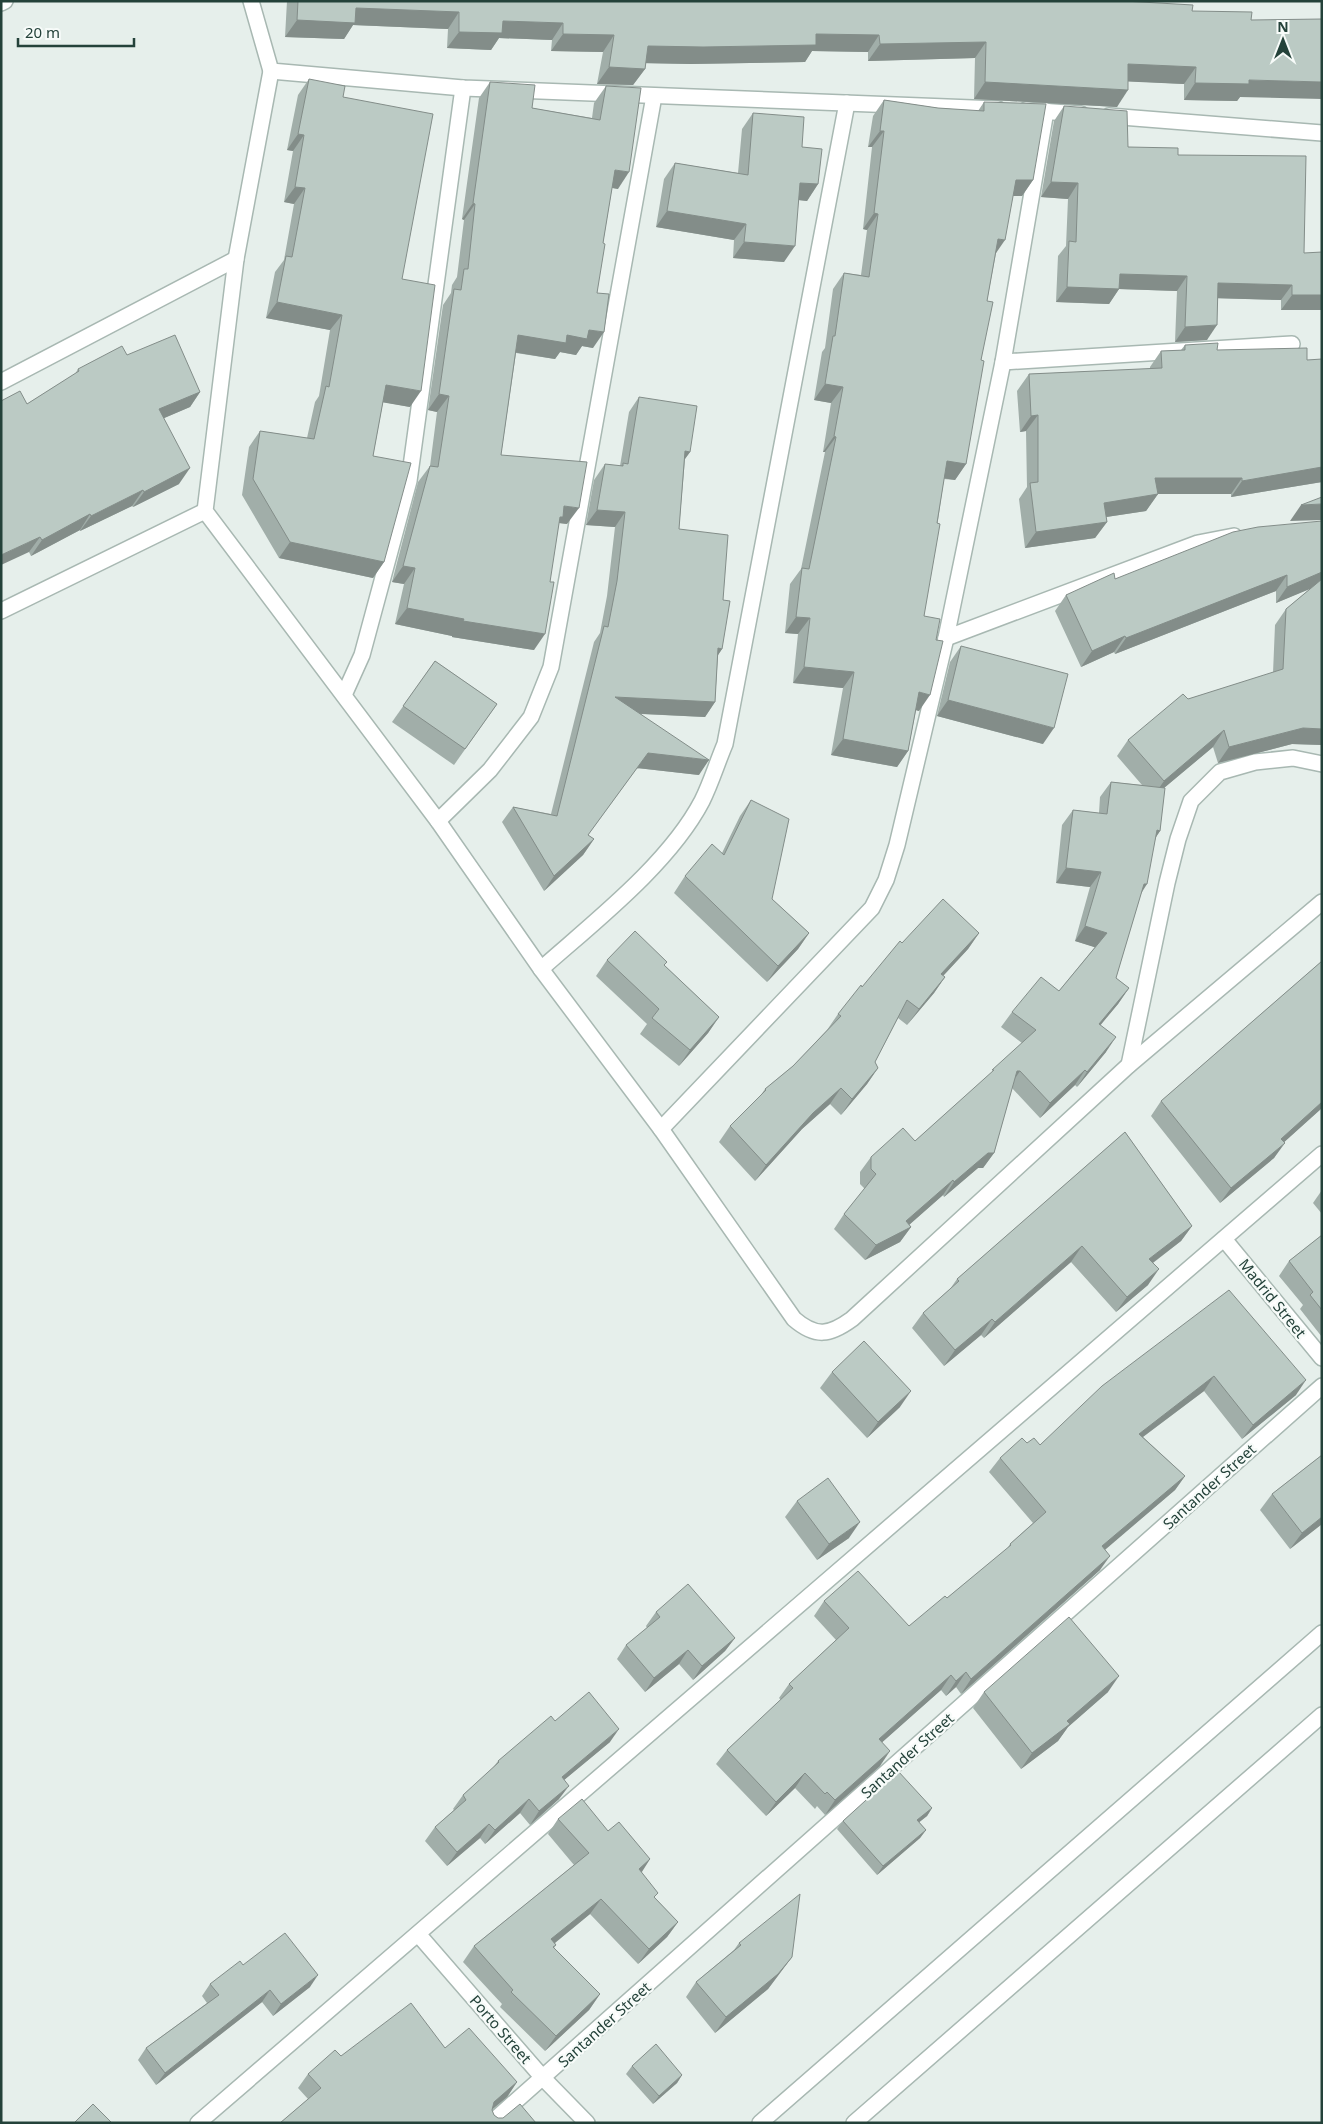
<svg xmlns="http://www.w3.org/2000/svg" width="1323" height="2124" viewBox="0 0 1323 2124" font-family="'Noto Sans',sans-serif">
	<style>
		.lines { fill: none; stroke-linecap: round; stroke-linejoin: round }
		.minor-casing { stroke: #a8b8b2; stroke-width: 18 }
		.minor { stroke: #fff; stroke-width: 15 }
		.wall { fill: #a1aea9 }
		.shaded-wall { fill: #838d89 }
		.building { fill: #bbcac4; stroke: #838d89 }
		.labels { text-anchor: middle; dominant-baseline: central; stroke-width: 4.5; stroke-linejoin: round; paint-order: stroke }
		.street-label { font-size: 15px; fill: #24423a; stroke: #f7fbf9 }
	</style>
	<rect width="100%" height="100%" fill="#e6efeb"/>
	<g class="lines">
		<g class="minor-casing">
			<g id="minor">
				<path d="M251,1L271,71L463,88L998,109"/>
				<path d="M1,3L5,1"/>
				<path d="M271,71L236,259L205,511L438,821L541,969L661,1129L794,1319C816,1338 830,1335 852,1319L1129,1065L1322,902"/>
				<path d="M1026,110L1081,114"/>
				<path d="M1109,116L1322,133"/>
				<path d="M1003,362L1292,344"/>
				<path d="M1,382L236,259"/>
				<path d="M1,611L205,511"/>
				<path d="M946,638L1198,543L1234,536"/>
				<path d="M344,695L362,655L409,481L463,88"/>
				<path d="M438,821L490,770L531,717L551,667L654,96"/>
				<path d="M541,969C594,922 669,864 702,801C711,783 717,763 725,744L847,103"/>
				<path d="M1129,1065L1167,883L1178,839L1191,801L1220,772L1255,762L1293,758L1322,764"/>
				<path d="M661,1129L872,908L886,880L897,845L946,638L1003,362L1046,111"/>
				<path d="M1224,1239L1322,1358"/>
				<path d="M418,1934L543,2078L587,2123"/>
				<path d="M198,2123L1322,1154"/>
				<path d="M491,2123L1322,1386"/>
				<path d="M760,2123L1322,1633"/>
				<path d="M854,2123L1322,1715"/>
			</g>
		</g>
		<use href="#minor" class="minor"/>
	</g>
	<g class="wall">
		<path d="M287,1H1124L1192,11L1240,97L1237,101L1184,100V84L1128,81L1117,107L974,99L975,58L868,61V52L812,51L805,62L691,64L646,63L645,69L633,85L597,84L603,52L551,51L552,40L499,38L491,50L447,48L448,29L353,25L344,39L285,37Z"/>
		<path d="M309,79L343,97L402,279L410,407L383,402L373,456L384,562L373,578L279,558L242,495L249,447L260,431L307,438L315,402L319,396L330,330L266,318L275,272L284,260L294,204L284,202L293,151L287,150L298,95Z"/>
		<path d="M490,82L532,108L592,118L594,103L606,86L618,189L612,188L603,243L597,293L593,348L582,346L576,355L560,352L555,359L516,353L501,455L567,524L559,523L534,650L452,637V636L395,624L404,584L392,582L418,482L430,466L437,412L428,410L443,305L451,293L452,285L457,277L464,220L462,219L479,98Z"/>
		<path d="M884,100L938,108L978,111L984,102L1033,180L1022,196H1013L996,253L987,301L981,360L966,464L955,480L944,479L924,616L919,711L916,710L908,751L897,767L831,755L843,688L793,683L798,634L785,633L790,584L801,569L825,452H823L831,403L814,400L822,352L825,348L833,289L844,273L861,275L867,230L863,229L872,147H868L873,116Z"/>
		<path d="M1064,106L1128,147L1178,155L1304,253L1322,310H1281V300L1218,298L1207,340L1175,342L1177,291L1119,289L1109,304L1056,302L1058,256L1066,246L1068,199L1041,197L1054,121Z"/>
		<path d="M753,113L802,147L818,184L807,201L799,200L784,262L733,258L734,240L656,227L664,179L675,163L738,173L742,129Z"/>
		<path d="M1185,345L1217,350L1307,360L1322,482L1231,497V494H1158L1146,511L1106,517L1107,522L1095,538L1025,548L1019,499L1027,487L1026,431L1020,432L1017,391L1029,374L1150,369V367L1161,351L1181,350Z"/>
		<path d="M127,355L200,392L190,407L164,418L179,484L133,507L132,506L80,531V530L31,556L29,552L27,404L75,374L78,369Z"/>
		<path d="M639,397L690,452L685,459L679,529L723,600L722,649L718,655L715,702L705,717L641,714L699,775L637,768L588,835L594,839L583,855L544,891L502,822L513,807L551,814L594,642L600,633L607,596L615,527L586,525L594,480L605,464L620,466L629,412Z"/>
		<path d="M1322,521V745L1292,744L1218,763L1213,747L1164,788L1160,831L1156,837L1141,893L1116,978L1129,988L1118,1004L1100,1025L1106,1052L1077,1087L1075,1085L1040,1118L1012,1088L994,1153L983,1168H978L944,1197L943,1195L909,1225L911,1227L900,1242L865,1260L834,1229L844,1214L865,1189L860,1184V1172L871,1157L915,1141L988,1076L1022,1043L1001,1027L1012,1012L1059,991L1095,947L1075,941L1090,887L1056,883L1062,825L1073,810L1099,813L1100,797L1111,782L1142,785L1117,756L1128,740L1188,699L1273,673L1275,625L1286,609L1311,588L1276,603V591L1115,654L1114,652L1081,667L1055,611L1066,595L1115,579Z"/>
		<path d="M961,646L1043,744L937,716L950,662Z"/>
		<path d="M435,661L497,704L454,765L392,722Z"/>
		<path d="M751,800L772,899L809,933L798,949L767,982L674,893L685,876L722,853L740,816Z"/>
		<path d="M979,933L968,949L943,976L945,977L934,993L907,1025L898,1018L875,1062L878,1068L867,1084L841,1115L830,1104L802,1129L755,1181L719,1142L730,1126L758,1099L765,1089L793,1066L827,1030L838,1014L902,943Z"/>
		<path d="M607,960L665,966L719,1017L708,1033L679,1066L640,1034L647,1024L596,976Z"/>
		<path d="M1322,961V1108L1284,1142L1274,1158L1220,1203L1151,1116L1161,1101Z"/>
		<path d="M1125,1132L1192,1226L1181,1241L1153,1263L1148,1285L1116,1312L1071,1262L984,1338L981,1335L944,1366L912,1328L923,1313L950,1289L957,1279Z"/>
		<path d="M1322,1190V1214L1313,1203Z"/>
		<path d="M1322,1235V1337L1300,1309L1303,1305L1279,1276L1289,1261Z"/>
		<path d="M1229,1290L1296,1395L1242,1439L1204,1391L1143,1437L1185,1476L1175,1490L1105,1549L1100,1570L961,1694L956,1687L946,1696L941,1690L882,1742L880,1766L825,1815L817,1806L815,1809L795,1788L766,1816L716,1764L727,1750L781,1700L779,1698L789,1684L836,1640L814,1616L824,1601L909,1626L947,1598L1007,1549L1010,1544L1033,1523L989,1472L1000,1458L1027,1443L1040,1445Z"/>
		<path d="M832,1372L900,1407L867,1438L820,1388Z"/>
		<path d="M1322,1455V1524L1290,1549L1260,1510L1272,1494Z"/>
		<path d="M797,1501L849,1538L817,1560L785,1517Z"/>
		<path d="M656,1612L735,1638L725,1651L693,1680L679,1664L645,1692L617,1659L626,1645L647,1628L646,1626Z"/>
		<path d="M984,1692H1108L1068,1727L1058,1741L1021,1769L973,1708Z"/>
		<path d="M555,1721L610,1742L564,1780L559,1799L530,1825L520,1813L485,1844L480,1838L447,1866L425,1841L435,1827L454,1810L453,1809L463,1795L492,1769L498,1761Z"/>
		<path d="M932,1808L927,1816L919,1822L926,1830L920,1838L877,1875L837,1829L843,1821Z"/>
		<path d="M558,1819L608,1831L650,1859L641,1872L655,1898L678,1922L667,1937L638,1964L590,1914L555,1943L556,1945L554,1948L600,1994L589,2010L545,2051L500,2007L502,2004L463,1962L474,1946L574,1865L548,1834Z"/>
		<path d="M739,1943L792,1957L768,1989L715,2033L686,1997L696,1982L734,1950Z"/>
		<path d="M243,1965L310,1987L273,2016L262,2002L156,2085L138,2060L146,2048L207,2003L202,1996L210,1984Z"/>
		<path d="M445,2048L517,2082L507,2097L492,2110L494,2115L498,2118L536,2123H280L308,2099L298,2088L308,2074L341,2056Z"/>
		<path d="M632,2066L682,2075L677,2083L653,2104L626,2074Z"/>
	</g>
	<g class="shaded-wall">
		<path d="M356,8L459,12L448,29L353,25L344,39L285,37L297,20Z"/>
		<path d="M503,21L563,23L552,40L499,38L491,50L447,48L459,32Z"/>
		<path d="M563,34L614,35L603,52L551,51Z"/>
		<path d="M816,34L879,35L868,52L812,51L805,62L691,64L636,63L648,46Z"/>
		<path d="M986,42L975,58L868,61L880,44Z"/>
		<path d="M1128,64L1196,67L1184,84L1116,81Z"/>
		<path d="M609,67L645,69L633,85L597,84Z"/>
		<path d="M1249,80L1322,82V99L1240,97L1237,101L1184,100L1195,83Z"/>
		<path d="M985,82L1128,90L1117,107L974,99Z"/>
		<path d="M880,131H884L872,147H868Z"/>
		<path d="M298,134L304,135L293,151L287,150Z"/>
		<path d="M615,170L629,172L618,189L603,186Z"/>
		<path d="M1016,180H1033L1022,196H1005Z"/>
		<path d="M1051,182L1078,183L1068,199L1041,197Z"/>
		<path d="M800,183L818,184L807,201L789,199Z"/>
		<path d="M295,187L305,188L294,204L284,202Z"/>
		<path d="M473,203L475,204L464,220L462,219Z"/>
		<path d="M667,211L746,224L734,240L656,227Z"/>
		<path d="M874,213L878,214L867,230L863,229Z"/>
		<path d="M998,239L1005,240L994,256Z"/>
		<path d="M744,242L795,246L784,262L733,258Z"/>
		<path d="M1120,274L1187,276L1177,291L1119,289L1109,304L1056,302L1067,287Z"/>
		<path d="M1218,283L1292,285L1281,300L1208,298Z"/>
		<path d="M1292,295H1322V310H1281Z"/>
		<path d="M277,302L342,315L330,330L266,318Z"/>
		<path d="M1217,325L1207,340L1175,342L1185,327Z"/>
		<path d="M589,330L604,332L593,348L582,346L576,355L560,352L555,359L507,351L518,335H567Z"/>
		<path d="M825,384L843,387L831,403L814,400Z"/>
		<path d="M386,385L421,391L410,407L375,401Z"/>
		<path d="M200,392L190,407L148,425L159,409Z"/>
		<path d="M439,394L449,396L437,412L428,410Z"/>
		<path d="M1038,415L1026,431L1020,432L1031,416Z"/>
		<path d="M834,436L836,437L825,452H823Z"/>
		<path d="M685,451L690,452L679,467Z"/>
		<path d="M947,461L966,464L955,480L936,477Z"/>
		<path d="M1322,467V482L1231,497L1242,481Z"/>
		<path d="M190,468L179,484L133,507L144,492Z"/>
		<path d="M1155,478H1242L1231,494H1144Z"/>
		<path d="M143,490L132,506L80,531L91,516Z"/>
		<path d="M1158,494L1146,511L1093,519L1104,503Z"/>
		<path d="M1322,504V520L1290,521L1301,505Z"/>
		<path d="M564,506L579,508L567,524L559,523L548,533Z"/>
		<path d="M597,510L625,512L615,527L586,525Z"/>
		<path d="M90,514L80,530L31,556L42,540Z"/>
		<path d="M1107,522L1095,538L1025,548L1036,532Z"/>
		<path d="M40,537L29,552L1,565V555Z"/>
		<path d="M290,542L384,562L373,578L279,558Z"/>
		<path d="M403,566L415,568L404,584L392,582Z"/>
		<path d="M1322,572V584L1276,603L1287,587Z"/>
		<path d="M1287,575L1276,591L1115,654L1126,638Z"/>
		<path d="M407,608L545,634L534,650L452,637V636L395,624Z"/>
		<path d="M796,617L810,618L798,634L785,633Z"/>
		<path d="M1125,636L1114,652L1081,667L1092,651Z"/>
		<path d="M718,648L722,649L712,664Z"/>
		<path d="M804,667L854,672L843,688L793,683Z"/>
		<path d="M919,692L930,695L919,711L908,708Z"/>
		<path d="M615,697L715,702L705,717L605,712Z"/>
		<path d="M948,700L1054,728L1043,744L937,716Z"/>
		<path d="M1303,728L1322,729V745L1292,744L1218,763L1229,747Z"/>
		<path d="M1224,730L1213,747L1152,798L1164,781Z"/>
		<path d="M843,739L908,751L897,767L831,755Z"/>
		<path d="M648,753L709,760L699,775L637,768L577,850Z"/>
		<path d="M1157,830L1160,831L1150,846Z"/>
		<path d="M594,839L583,855L544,891L554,876Z"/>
		<path d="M1066,868L1101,872L1090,887L1056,883Z"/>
		<path d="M1144,884H1147L1137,900Z"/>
		<path d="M1085,926L1107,933L1097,948L1075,941Z"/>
		<path d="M809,933L798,949L767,982L778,966Z"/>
		<path d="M979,933L968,949L930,990L941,974Z"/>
		<path d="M945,977L934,993L907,1025L919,1009Z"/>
		<path d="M1129,988L1118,1004L1089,1039L1099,1024Z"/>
		<path d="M719,1017L708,1033L679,1066L690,1050Z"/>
		<path d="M1116,1037L1106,1052L1077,1087L1087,1072Z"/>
		<path d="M878,1068L867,1084L841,1115L852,1099Z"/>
		<path d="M1085,1070L1075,1085L1040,1118L1050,1103Z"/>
		<path d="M1017,1071H1020L1010,1086Z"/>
		<path d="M841,1088L830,1104L802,1129L755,1181L766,1165L813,1113Z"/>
		<path d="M1322,1102V1108L1271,1154L1281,1139Z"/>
		<path d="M1285,1143L1274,1158L1220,1203L1231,1188Z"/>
		<path d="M988,1153H994L983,1168H978L944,1197L954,1182Z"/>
		<path d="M953,1180L943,1195L901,1232L911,1227L900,1242L865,1260L876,1245L906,1221Z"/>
		<path d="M1192,1226L1181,1241L1138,1274L1149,1259Z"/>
		<path d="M1082,1246L1071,1262L984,1338L995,1322Z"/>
		<path d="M1159,1269L1148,1285L1116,1312L1127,1297Z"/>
		<path d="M992,1319L981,1335L944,1366L955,1350Z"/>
		<path d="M1214,1376L1204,1391L1128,1448L1139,1434Z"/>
		<path d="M1306,1380L1296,1395L1242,1439L1253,1425Z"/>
		<path d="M911,1391L900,1407L867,1438L878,1422Z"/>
		<path d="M1185,1476L1175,1490L1092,1561L1102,1546Z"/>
		<path d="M1322,1517V1524L1290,1549L1302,1533Z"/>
		<path d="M860,1522L849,1538L817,1560L829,1544Z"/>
		<path d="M1110,1556L1100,1570L961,1694L971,1679Z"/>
		<path d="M735,1638L725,1651L693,1680L702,1666Z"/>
		<path d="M688,1650L679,1664L645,1692L654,1678Z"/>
		<path d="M966,1672L956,1687L946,1696L956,1681Z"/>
		<path d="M951,1675L941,1690L869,1754L879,1739Z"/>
		<path d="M1119,1676L1108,1692L1068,1727L1058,1741L1021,1769L1032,1753L1067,1721Z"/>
		<path d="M619,1729L610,1742L552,1790L562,1777Z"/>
		<path d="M890,1751L880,1766L825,1815L835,1800Z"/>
		<path d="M805,1773L795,1788L766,1816L776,1802Z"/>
		<path d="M569,1786L559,1799L530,1825L539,1811Z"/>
		<path d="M529,1799L520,1813L485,1844L495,1830Z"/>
		<path d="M932,1808L927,1816L912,1828L917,1820Z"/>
		<path d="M489,1824L480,1838L447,1866L457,1852Z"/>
		<path d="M926,1830L920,1838L877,1875L883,1866Z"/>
		<path d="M650,1859L640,1875L639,1869Z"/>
		<path d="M601,1899L590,1914L540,1955L551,1939Z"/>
		<path d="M678,1922L667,1937L638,1964L649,1949Z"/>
		<path d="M792,1957L768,1989L715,2033L726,2017Z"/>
		<path d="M318,1975L310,1987L273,2016L281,2004Z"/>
		<path d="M270,1990L262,2002L156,2085L165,2073Z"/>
		<path d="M600,1994L589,2010L545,2051L556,2036Z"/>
		<path d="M682,2075L677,2083L653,2104L659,2096Z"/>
		<path d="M517,2082L507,2097L484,2116L494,2102Z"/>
	</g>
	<g class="building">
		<path d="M298,1H1124L1193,5L1192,11L1252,12L1251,20L1322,19V82L1249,80V84L1195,83L1196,67L1128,64V90L985,82L986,42L880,44L879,35L816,34V45L703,47L648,46L645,69L609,67L614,35L563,34V23L503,21L502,33L459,32V12L356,8L355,23L297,20Z"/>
		<path d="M309,79L345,86L343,97L433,114L402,279L435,285L421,391L386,385L373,456L411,463L384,562L290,542L253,479L260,431L314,439L326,386L329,387L342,315L277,302L286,256L292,257L305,188L295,187L304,135L298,134Z"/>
		<path d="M490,82L535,85L532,108L600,120L606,86L641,88L629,172L615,170L603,243L605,244L597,293L609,294L604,332L589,330L587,339L567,335L566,343L518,335L501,455L587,462L579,508L564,506L563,517H560L550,582H554L545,634L463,621L464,619L407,608L415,568L403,566L430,466L438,467L449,396L439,394L454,289L461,290L464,269H468L475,204L473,203Z"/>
		<path d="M884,100L938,108L984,111V102L1046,104L1033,180H1016L1005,240L998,239L987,301L993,302L981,360L984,361L966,464L947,461L937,523L940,524L924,616L940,619L936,640L943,641L930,695L919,692L908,751L843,739L854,672L804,667L810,618L796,617L802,568L809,569L836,437L834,436L843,387L825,384L833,336H835L844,273L869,277L878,214L874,213L884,131H880Z"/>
		<path d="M1064,106L1127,111L1128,147L1178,148V155L1306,156L1304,253L1322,252V295H1292V285L1218,283L1217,325L1185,327L1187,276L1120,274L1119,289L1067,287L1069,241L1076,242L1078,183L1051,182Z"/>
		<path d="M753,113L804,117L802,147L822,149L818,184L800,183L795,246L744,242L746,224L667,211L675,163L748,175Z"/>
		<path d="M175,335L200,392L159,409L190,468L144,492L143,490L91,516L90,514L42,540L40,537L1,555V401L20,391L27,404L79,371L78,369L122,346L127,355Z"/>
		<path d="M1218,343L1217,350L1307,348V360L1322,359V467L1242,481V478H1155L1158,494L1104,503L1107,522L1036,532L1030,483L1038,482V415L1031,416L1029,374L1162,368L1161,351L1185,350V345Z"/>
		<path d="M639,397L697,406L690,452L685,451L679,529L728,535L723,600L730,601L722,649L718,648L715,702L615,697L709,760L648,753L588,835L594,839L554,876L513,807L557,816L604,626L608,627L617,581L625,512L597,510L605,464L623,466V463L628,464Z"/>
		<path d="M1322,497V504L1301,505Z"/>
		<path d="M1322,521V572L1287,587V575L1126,638L1125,636L1092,651L1066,595L1114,573L1115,579L1233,532L1258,527Z"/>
		<path d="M1322,579V729L1303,728L1229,747L1224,730L1164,781L1128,740L1183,694L1188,699L1283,669L1286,609Z"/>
		<path d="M961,646L1068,674L1054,728L948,700Z"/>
		<path d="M435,661L497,704L465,749L403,706Z"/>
		<path d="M1111,782L1165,788L1160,831L1157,830L1147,884H1144L1116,978L1129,988L1099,1024L1116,1037L1087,1072L1085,1070L1050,1103L1020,1071H1017L994,1153H988L954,1182L953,1180L906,1221L911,1227L876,1245L844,1214L876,1174L871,1169V1157L903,1128L915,1141L994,1070H992L1036,1030L1012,1012L1041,977L1059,991L1107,933L1085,926L1101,872L1066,868L1073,810L1107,814Z"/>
		<path d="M751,800L789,819L772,899L809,933L778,966L685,876L712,844L724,855Z"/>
		<path d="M943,899L979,933L941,974L945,977L919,1009L907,1000L875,1062L878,1068L852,1099L841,1088L813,1113L766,1165L730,1126L766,1090L765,1089L793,1066L841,1016L838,1014L861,985L862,987L900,941L902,943Z"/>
		<path d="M635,931L667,962L664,965L719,1017L690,1050L652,1018L659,1009L607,960Z"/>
		<path d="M1322,961V1102L1281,1139L1285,1143L1231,1188L1161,1101Z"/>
		<path d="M1125,1132L1192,1226L1149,1259L1159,1269L1127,1297L1082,1246L995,1322L992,1319L955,1350L923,1313L959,1281L957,1279Z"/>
		<path d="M1322,1235V1310L1310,1295L1313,1292L1289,1261Z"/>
		<path d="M1229,1290L1306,1380L1253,1425L1214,1376L1139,1434L1185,1476L1102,1546L1110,1556L971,1679L966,1672L956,1681L951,1675L879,1739L890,1751L835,1800L827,1792L825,1794L805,1773L776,1802L727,1750L793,1688L789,1684L849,1628L824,1601L858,1571L909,1626L945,1596L947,1598L1011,1545L1010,1544L1046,1512L1000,1458L1022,1438L1027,1443L1034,1438L1040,1445L1102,1386Z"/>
		<path d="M864,1341L911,1391L878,1422L832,1372Z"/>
		<path d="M1322,1455V1517L1302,1533L1272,1494Z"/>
		<path d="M828,1478L860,1522L829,1544L797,1501Z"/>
		<path d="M688,1584L735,1638L702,1666L688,1650L654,1678L626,1645L660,1617L656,1612Z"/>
		<path d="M1069,1617L1119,1676L1067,1721L1070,1724L1032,1753L984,1692Z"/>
		<path d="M589,1692L619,1729L562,1777L569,1786L539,1811L529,1799L495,1830L489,1824L457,1852L435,1827L466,1800L463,1795L499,1762L498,1761L551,1716L555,1721Z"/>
		<path d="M898,1771L932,1808L917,1820L926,1830L883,1866L843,1821Z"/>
		<path d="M582,1799L608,1831L619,1822L650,1859L639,1869L658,1893L654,1897L678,1922L649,1949L601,1899L551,1939L556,1945L553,1947L600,1994L556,2036L511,1992L513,1990L474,1946L589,1853L558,1819Z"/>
		<path d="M800,1894L792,1957L778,1974L726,2017L696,1982L741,1945L739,1943Z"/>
		<path d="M285,1933L318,1975L281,2004L270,1990L165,2073L146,2048L219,1995L210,1984L240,1961L243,1965Z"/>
		<path d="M411,2003L445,2048L469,2028L517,2082L494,2102L492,2110L494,2115L498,2118H503L520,2104L536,2123H481L480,2122L479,2123H280L321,2088L308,2074L335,2050L341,2056Z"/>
		<path d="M656,2044L682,2075L659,2096L632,2066Z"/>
		<path d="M93,2104L112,2123H74Z"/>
	</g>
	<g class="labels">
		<g class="street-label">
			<text transform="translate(1273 1298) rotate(51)">Madrid Street</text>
			<text transform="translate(1209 1486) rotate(-42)">Santander Street</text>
			<text transform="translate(907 1755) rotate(-42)">Santander Street</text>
			<text transform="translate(604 2024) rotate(-42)">Santander Street</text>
			<text transform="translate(501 2029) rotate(49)">Porto Street</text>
		</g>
	</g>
	<rect width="1323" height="2124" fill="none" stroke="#24423a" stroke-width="5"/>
	<g transform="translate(1283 40)" stroke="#f7fbf9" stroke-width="4" paint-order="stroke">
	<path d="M0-4L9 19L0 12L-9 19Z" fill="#24423a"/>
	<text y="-8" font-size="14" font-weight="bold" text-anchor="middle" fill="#24423a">N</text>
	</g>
	<path d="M18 38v8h116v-8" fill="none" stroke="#24423a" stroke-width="2.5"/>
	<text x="25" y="38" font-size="15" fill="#24423a" stroke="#f7fbf9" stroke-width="4" paint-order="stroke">20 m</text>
</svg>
